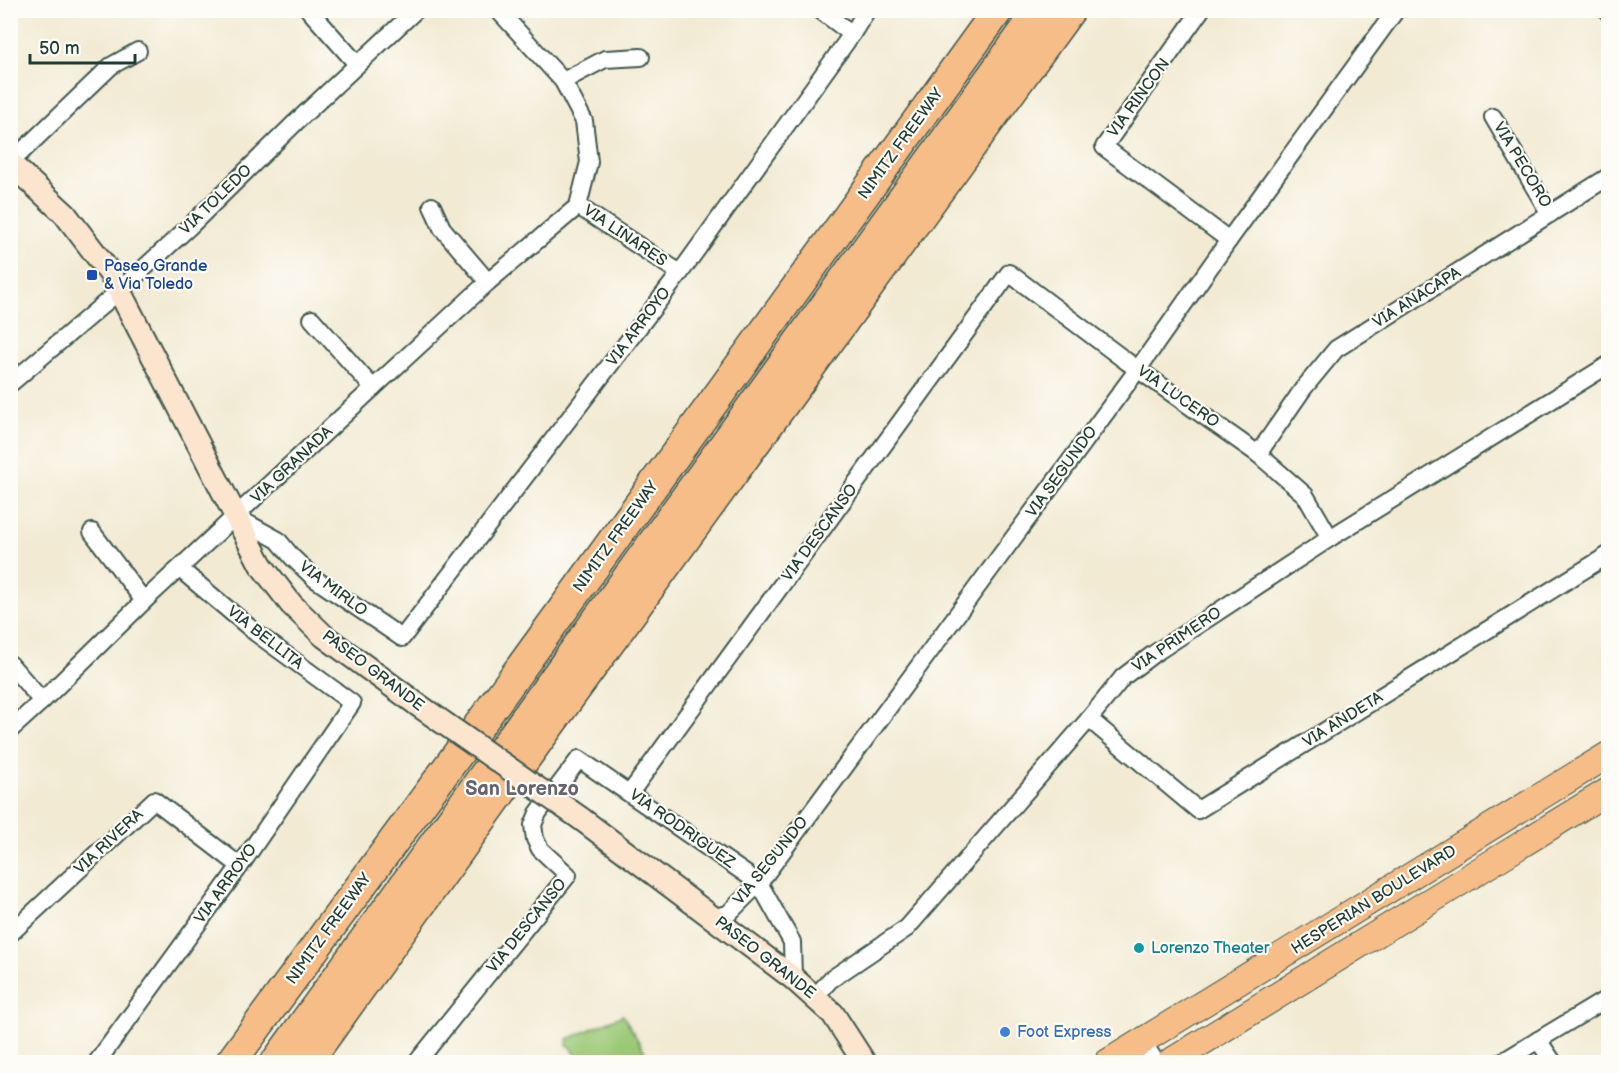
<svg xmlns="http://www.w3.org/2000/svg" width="1619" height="1073" viewBox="0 0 1619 1073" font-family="'Balsamiq Sans',sans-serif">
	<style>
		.green { fill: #9bc876; stroke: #5d8255; stroke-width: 1.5 }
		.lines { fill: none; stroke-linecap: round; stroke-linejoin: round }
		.street-casing { stroke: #3f574c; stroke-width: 20 }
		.secondary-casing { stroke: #3f574c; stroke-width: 26 }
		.primary-casing { stroke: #3f574c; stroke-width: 28 }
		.highway-casing { stroke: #3f574c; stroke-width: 33 }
		.street { stroke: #fff; stroke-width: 16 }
		.secondary { stroke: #fce5cf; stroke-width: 22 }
		.primary { stroke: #f7bd88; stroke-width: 26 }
		.highway { stroke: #f7bd88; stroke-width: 30 }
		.secondary-bridge-casing { stroke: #3f574c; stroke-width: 26; stroke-linecap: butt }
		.secondary-bridge { stroke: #fce5cf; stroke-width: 22 }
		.transit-dot { fill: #1a4fb4; stroke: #fdfcf7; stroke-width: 2 }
		.culture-dot { fill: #0f9aa8; stroke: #fdfcf7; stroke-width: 2 }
		.shop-dot { fill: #3f7fe0; stroke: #fdfcf7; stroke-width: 2 }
		.labels { text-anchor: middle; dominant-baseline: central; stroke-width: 4.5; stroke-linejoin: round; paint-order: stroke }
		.street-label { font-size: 16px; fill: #1f3d34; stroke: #fdfcf7 }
		.transit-label { font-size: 16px; fill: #164399; stroke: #fdfcf7; text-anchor: start }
		.culture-label { font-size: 16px; fill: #0d838f; stroke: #fdfcf7; text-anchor: start }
		.shop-label { font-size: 16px; fill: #366cbe; stroke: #fdfcf7; text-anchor: start }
		.quarter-label { font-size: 20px; font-weight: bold; fill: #656471; stroke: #fdfcf7 }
	</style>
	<rect width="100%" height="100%" fill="#fdfcf7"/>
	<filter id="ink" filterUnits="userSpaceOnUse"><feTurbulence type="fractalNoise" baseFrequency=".0167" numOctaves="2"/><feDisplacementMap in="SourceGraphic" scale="12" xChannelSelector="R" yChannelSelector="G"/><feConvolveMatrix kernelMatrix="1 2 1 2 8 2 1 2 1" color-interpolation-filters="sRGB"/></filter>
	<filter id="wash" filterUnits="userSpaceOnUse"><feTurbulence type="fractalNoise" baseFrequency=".008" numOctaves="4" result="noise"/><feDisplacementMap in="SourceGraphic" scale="24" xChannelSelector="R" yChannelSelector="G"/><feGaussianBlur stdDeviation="1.35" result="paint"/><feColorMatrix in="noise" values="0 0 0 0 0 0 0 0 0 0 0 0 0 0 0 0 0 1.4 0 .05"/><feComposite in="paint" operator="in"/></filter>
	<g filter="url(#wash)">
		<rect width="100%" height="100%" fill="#f2ead3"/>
		<path class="green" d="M623,1015L648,1057L638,1062H580L571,1047L567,1045L568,1039Z"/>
	</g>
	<g filter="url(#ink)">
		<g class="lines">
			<g class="street-casing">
				<g id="street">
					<path d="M309,10L357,64"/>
					<path d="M498,10L563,81L584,121L589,162L578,206L680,273"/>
					<path d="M820,10L852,34"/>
					<path d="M1201,10L1104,147L1229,240"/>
					<path d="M1607,10L1608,12"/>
					<path d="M563,81L605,59L641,57"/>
					<path d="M1493,117L1550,214"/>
					<path d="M10,163L111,66L138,51"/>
					<path d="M432,206L442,228L488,282"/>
					<path d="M312,319L373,388"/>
					<path d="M10,384L119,291L190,226L296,122L416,10"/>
					<path d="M1258,454L1303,389L1336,349L1608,177"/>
					<path d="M236,517L278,540L292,557L315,579L402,638L680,273L852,34L867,10"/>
					<path d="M92,532L144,601"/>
					<path d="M10,664L42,701"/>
					<path d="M1089,719L1198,810L1608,555"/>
					<path d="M10,730L42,701L144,601L373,388L488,282L578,206"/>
					<path d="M630,793L1009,273L1126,361L1258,454L1305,495L1330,538"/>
					<path d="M713,917L728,914L759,883L1138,369L1229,240L1396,10"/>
					<path d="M10,934L154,800L240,866"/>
					<path d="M815,997L830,980L907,928L1089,719L1123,677L1152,655L1330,538L1608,365"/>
					<path d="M1538,1040L1553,1062"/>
					<path d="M1142,1041L1156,1062"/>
					<path d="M97,1062L240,866L352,703L256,633L180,569"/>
					<path d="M417,1062L568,875L540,849L535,839L533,825L538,813L579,759L759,883L792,942L793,978"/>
					<path d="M1502,1062L1608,998"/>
				</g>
			</g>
			<g class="secondary-casing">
				<g id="secondary">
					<path d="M10,163L65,214L110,273L261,565L291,604L324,636L418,705"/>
					<path d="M580,818L793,978L833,1014L864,1062"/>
				</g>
			</g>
			<g class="primary-casing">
				<g id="primary">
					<path d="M1108,1062L1608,755"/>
					<path d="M1170,1062L1608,791"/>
				</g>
			</g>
			<g class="highway-casing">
				<g id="highway">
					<path d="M231,1062L485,717L998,10"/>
					<path d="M276,1062L1040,10"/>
					<path d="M307,1062L529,753L1070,10"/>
				</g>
			</g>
			<use href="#street" class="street"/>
			<use href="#secondary" class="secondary"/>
			<use href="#primary" class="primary"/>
			<use href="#highway" class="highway"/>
			<g class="secondary-bridge-casing">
				<path id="secondary-bridge" d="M418,705L580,818"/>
			</g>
			<use href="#secondary-bridge" class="secondary-bridge"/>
		</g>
	</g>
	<rect class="transit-dot" x="86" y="269" width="12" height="12" rx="3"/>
	<circle class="culture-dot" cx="1139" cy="948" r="6"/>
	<circle class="shop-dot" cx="1005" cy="1032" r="6"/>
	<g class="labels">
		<g class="street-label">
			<text transform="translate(1139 98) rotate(-54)">VIA RINCON</text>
			<text transform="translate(901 144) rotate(-54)">NIMITZ FREEWAY</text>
			<text transform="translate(1522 165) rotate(59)">VIA PECORO</text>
			<text transform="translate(216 200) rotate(-44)">VIA TOLEDO</text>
			<text transform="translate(625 236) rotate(34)">VIA LINARES</text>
			<text transform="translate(1417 298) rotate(-32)">VIA ANACAPA</text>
			<text transform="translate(639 327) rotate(-53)">VIA ARROYO</text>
			<text transform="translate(1178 397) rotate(35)">VIA LUCERO</text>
			<text transform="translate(292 465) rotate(-43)">VIA GRANADA</text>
			<text transform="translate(1062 472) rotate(-54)">VIA SEGUNDO</text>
			<text transform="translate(820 533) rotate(-54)">VIA DESCANSO</text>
			<text transform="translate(616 537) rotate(-54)">NIMITZ FREEWAY</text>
			<text transform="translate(333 589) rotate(37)">VIA MIRLO</text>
			<text transform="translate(265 638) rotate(38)">VIA BELLITA</text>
			<text transform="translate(1177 640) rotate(-34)">VIA PRIMERO</text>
			<text transform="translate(373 671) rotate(37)">PASEO GRANDE</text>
			<text transform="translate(1343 720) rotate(-32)">VIA ANDETA</text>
			<text transform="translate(682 829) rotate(35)">VIA RODRIGUEZ</text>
			<text transform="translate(109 842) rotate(-43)">VIA RIVERA</text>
			<text transform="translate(771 861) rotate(-51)">VIA SEGUNDO</text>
			<text transform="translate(226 884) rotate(-54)">VIA ARROYO</text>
			<text transform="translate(1374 900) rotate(-32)">HESPERIAN BOULEVARD</text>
			<text transform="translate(527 926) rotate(-51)">VIA DESCANSO</text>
			<text transform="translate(329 929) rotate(-54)">NIMITZ FREEWAY</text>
			<text transform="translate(765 958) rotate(38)">PASEO GRANDE</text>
		</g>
		<g class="transit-label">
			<text x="104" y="266">Paseo Grande<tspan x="104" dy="18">&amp; Via Toledo</tspan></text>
		</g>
		<g class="culture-label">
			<text x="1151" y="948">Lorenzo Theater</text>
		</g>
		<g class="shop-label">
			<text x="1017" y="1032">Foot Express</text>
		</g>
		<g class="quarter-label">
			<text x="522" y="789">San Lorenzo</text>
		</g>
	</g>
	<rect width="1619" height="1073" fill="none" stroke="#fdfcf7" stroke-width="36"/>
	<path d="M30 54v9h105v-9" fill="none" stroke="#1f3d34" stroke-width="3"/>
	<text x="39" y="54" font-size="18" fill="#1f3d34" stroke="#fdfcf7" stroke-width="4.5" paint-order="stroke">50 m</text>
</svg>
